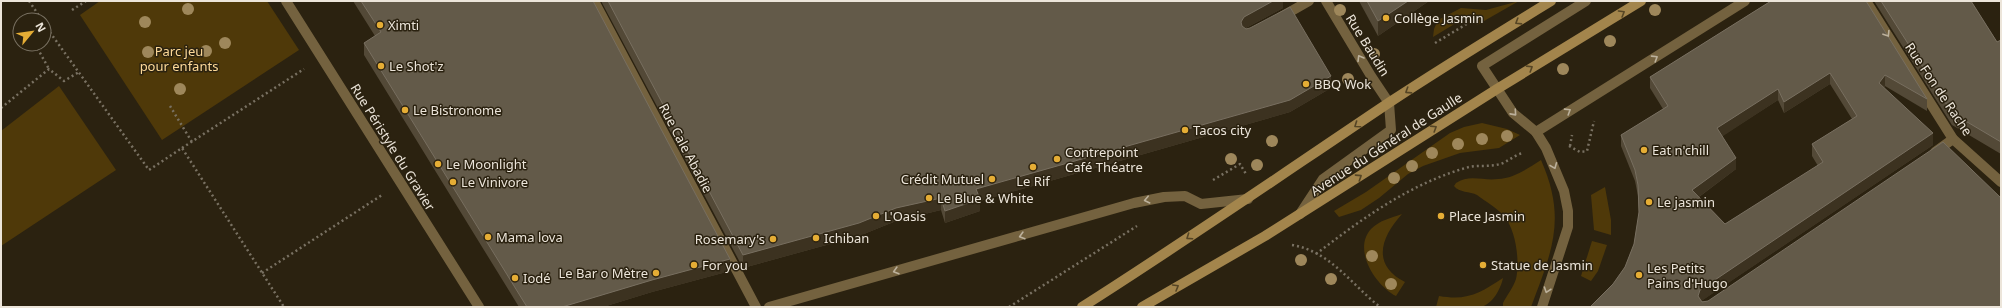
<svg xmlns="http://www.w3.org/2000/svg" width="2002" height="308" viewBox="0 0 2002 308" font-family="'Noto Sans',sans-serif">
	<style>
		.green { fill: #4f3909 }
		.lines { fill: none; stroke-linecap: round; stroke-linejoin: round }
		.path { stroke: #797162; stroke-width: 2.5; stroke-dasharray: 2 3; stroke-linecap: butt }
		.service { stroke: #74623f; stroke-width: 10 }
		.minor { stroke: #74623f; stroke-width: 10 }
		.secondary { stroke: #a3854c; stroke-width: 10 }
		.tree { fill: #9e875b }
		.wall { fill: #534937; fill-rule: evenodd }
		.shaded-wall { fill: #3c3220 }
		.building { fill: #635a49; stroke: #786f60; fill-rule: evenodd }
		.oneway { stroke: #554525 }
		.oneway2 { stroke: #bcb19c }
		.poi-dot { fill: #e5ad35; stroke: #2b2210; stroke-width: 1.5 }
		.labels { text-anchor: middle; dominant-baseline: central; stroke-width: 3; stroke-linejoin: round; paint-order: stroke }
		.poi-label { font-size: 13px; fill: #ece5da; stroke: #2b2210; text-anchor: start }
		.street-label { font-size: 13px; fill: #ece5da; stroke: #2b2210 }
		.park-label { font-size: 13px; fill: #fdd998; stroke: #2b2210 }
	</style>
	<rect width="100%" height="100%" fill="#2b2210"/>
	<g class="green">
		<path d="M100,1H267L299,50L162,140L80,15Z"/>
		<path d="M1519,1L1477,25L1471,14L1433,37L1434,29L1438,20L1461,8L1486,10Z"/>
		<path d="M59,86L116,170L1,246V131Z"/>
		<path d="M1482,123L1507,129L1520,135L1499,148L1460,153L1423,166L1408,174L1379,198L1361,210L1339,217L1334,211L1366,192L1450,133L1464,127Z"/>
		<path d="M1541,160C1567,219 1552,251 1531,307H1503V303C1507,295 1513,288 1516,279C1520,261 1516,230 1504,216C1496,207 1486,202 1477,195C1470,191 1459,193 1454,186L1456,183C1469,174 1483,181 1498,179C1514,178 1527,169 1541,160Z"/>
		<path d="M1605,187L1611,220V235L1594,230L1591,195Z"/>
		<path d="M1402,214C1381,237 1371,265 1405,282L1396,296C1376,286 1352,250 1371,229C1380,220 1391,218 1402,214Z"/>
		<path d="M1592,241L1607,245L1598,271L1591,281L1581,276Z"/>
		<path d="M1503,278C1501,288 1493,304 1481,307C1469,308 1448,307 1436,307L1439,296C1468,301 1480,293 1503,278Z"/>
	</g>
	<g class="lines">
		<g class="path">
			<path d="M29,1L42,20"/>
			<path d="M72,10L86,1"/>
			<path d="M44,24L149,170L182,148L284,307"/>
			<path d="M1435,43L1470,22"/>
			<path d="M35,44L49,69"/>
			<path d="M170,106L192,142"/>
			<path d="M1,108L49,69L64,81L79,72"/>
			<path d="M1569,146L1580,152L1587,151L1594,121"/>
			<path d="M1570,146L1572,135"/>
			<path d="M182,148L304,69"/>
			<path d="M1213,180L1240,164L1246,174"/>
			<path d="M1292,245C1330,251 1352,285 1380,307"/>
			<path d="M1316,254C1363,218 1411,183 1469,167C1479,165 1490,167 1500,164C1508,162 1515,154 1524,153"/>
			<path d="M262,273L382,195"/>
			<path d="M1009,307L1137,226"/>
		</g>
		<path class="service" d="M1281,17L1309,1"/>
		<g class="minor">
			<path d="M286,1L479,307"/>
			<path d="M594,1L756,307"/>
			<path d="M1866,1L1953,139L2001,182"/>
			<path d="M1536,132L1745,1"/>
			<path d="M1935,152L1953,139"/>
			<path d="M1300,214L1323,179L1391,130L1389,103L1371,76L1326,1"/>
			<path d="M769,307L1134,203L1164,197L1185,196L1201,204L1248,199"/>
			<path d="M1542,307L1568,227V211L1564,191L1546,148L1536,132L1513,113L1482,66L1586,1"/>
		</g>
		<g class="secondary">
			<path d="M1082,307C1186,241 1287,171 1390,102C1443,67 1497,34 1551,1"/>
			<path d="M1142,307L1265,236L1497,89L1641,1"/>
		</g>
	</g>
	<g class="tree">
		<circle cx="188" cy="9" r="6"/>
		<circle cx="1340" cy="10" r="6"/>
		<circle cx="1655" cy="10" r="6"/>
		<circle cx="145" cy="22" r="6"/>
		<circle cx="1610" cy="41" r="6"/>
		<circle cx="225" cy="43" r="6"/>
		<circle cx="206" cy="51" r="6"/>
		<circle cx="148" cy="52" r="6"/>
		<circle cx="1374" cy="54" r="6"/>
		<circle cx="1563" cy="69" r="6"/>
		<circle cx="1348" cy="79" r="6"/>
		<circle cx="180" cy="89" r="6"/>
		<circle cx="1507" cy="136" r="6"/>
		<circle cx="1482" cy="139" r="6"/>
		<circle cx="1272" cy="141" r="6"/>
		<circle cx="1458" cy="144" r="6"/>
		<circle cx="1432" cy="153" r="6"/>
		<circle cx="1231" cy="159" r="6"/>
		<circle cx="1257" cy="165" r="6"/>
		<circle cx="1412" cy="166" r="6"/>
		<circle cx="1394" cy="178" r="6"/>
		<circle cx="1372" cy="256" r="6"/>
		<circle cx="1301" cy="260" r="6"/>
		<circle cx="1331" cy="279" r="6"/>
		<circle cx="1391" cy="284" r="6"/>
	</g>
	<g class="wall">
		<path d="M353,1H593L730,271L652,292L603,307H519L364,55V43L375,36Z"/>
		<path d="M601,1H1283V8L1246,28L1331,88L1290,112L980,201V211L945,223L941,210L896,221L859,236L743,268Z"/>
		<path d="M1359,1H1429L1378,36Z"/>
		<path d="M1771,1L1927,99V111L1885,86L1884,88L1933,145L1701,301L2001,307H1590L1613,284L1625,267L1634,244L1639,215L1638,196L1635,181L1621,146V135L1663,109L1650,88V77ZM1830,84L1852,119L1812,144V156L1818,166L1725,224L1699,197L1736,169L1722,136L1778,100L1784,113Z"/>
		<path d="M1874,1H1971L1997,42L2001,40V154L1952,125Z"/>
	</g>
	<g class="shaded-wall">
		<path d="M1273,1H1283V8L1244,29L1241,34V22L1244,17Z"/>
		<path d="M1408,1H1429L1378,36V21Z"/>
		<path d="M1830,73V84L1784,113V102Z"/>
		<path d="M1885,75V86L1879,94V83Z"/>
		<path d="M1331,76V88L1290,112L980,201V211L945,223V211L976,189Z"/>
		<path d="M1778,89V100L1717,140V128Z"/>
		<path d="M1933,133V145L1700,302L1698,296L1700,290Z"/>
		<path d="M1736,158V169L1692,202V190Z"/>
		<path d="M941,198V210L896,221L859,236L743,268V255L896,208Z"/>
		<path d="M730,259V271L652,292L603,307H562L652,280Z"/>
	</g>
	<g class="building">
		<path d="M361,1H593L730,259L652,280L562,307H527L364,43L381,32Z"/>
		<path d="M608,1H1273L1244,17L1241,22L1242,26L1246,29L1250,28L1290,7L1331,76L1290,100L976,189L980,199L945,211L941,198L896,208L859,223L743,255Z"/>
		<path d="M1367,1H1408L1378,21Z"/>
		<path d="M1771,1H1866L1927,99L1885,75L1879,83L1933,133L1700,290L1698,296L1702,302L1708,301L1943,142L2001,198V307H1590L1613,284L1625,267L1634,244L1639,212L1638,185L1635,170L1621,135L1668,106L1650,77ZM1830,73L1857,116L1812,144L1823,162L1725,224L1692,190L1736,158L1717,128L1778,89L1784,102Z"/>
		<path d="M1881,1H1971L1997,42L2001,40V142L1952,113Z"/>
	</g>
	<defs><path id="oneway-chevron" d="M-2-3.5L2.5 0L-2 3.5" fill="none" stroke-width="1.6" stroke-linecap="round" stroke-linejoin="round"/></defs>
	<g class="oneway">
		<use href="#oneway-chevron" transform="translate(1622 13) rotate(-31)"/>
		<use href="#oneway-chevron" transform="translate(1518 22) rotate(148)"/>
		<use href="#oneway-chevron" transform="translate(1530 68) rotate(-32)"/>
		<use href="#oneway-chevron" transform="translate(1408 91) rotate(147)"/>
		<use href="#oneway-chevron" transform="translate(1357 125) rotate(145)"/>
		<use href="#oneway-chevron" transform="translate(1434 128) rotate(-32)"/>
		<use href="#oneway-chevron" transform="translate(1359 177) rotate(-33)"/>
		<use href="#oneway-chevron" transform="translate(1189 237) rotate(146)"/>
		<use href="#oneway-chevron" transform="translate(1176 287) rotate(-30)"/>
	</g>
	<g class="oneway2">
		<use href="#oneway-chevron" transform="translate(1887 34) rotate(58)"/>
		<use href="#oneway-chevron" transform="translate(1360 58) rotate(-121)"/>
		<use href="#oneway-chevron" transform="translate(1655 58) rotate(-32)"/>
		<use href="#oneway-chevron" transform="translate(1568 111) rotate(-32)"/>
		<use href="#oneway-chevron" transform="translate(1514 113) rotate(48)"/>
		<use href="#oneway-chevron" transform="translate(1554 166) rotate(68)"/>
		<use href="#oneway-chevron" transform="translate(1147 200) rotate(167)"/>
		<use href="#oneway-chevron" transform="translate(1022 236) rotate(164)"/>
		<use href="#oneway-chevron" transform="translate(896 271) rotate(164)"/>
		<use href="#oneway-chevron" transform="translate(1547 290) rotate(109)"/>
	</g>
	<g class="poi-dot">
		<circle cx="1386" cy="18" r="4"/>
		<circle cx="380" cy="25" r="4"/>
		<circle cx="381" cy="66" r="4"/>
		<circle cx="1306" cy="84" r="4"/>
		<circle cx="405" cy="110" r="4"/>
		<circle cx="1185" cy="130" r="4"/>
		<circle cx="1644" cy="150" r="4"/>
		<circle cx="1057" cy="159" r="4"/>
		<circle cx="438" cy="164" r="4"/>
		<circle cx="1033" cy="167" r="4"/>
		<circle cx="992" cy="179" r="4"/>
		<circle cx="453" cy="182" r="4"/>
		<circle cx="929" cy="198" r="4"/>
		<circle cx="1649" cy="202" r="4"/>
		<circle cx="876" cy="216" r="4"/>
		<circle cx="1441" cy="216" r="4"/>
		<circle cx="488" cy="237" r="4"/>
		<circle cx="816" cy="238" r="4"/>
		<circle cx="773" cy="239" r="4"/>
		<circle cx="694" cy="265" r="4"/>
		<circle cx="1483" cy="265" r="4"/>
		<circle cx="656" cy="273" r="4"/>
		<circle cx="1639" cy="275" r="4"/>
		<circle cx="515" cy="278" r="4"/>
	</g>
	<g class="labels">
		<g class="poi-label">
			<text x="1394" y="18">Collège Jasmin</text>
			<text x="388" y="25">Ximti</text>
			<text x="389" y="66">Le Shot'z</text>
			<text x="1314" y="84">BBQ Wok</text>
			<text x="413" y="110">Le Bistronome</text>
			<text x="1193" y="130">Tacos city</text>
			<text x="1652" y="150">Eat n'chill</text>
			<text x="1065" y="152">Contrepoint<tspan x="1065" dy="15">Café Théatre</tspan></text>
			<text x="446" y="164">Le Moonlight</text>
			<text x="984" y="179" text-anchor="end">Crédit Mutuel</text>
			<text x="1033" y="181" text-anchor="middle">Le Rif</text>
			<text x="461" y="182">Le Vinivore</text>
			<text x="937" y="198">Le Blue &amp; White</text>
			<text x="1657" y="202">Le jasmin</text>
			<text x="884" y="216">L'Oasis</text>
			<text x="1449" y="216">Place Jasmin</text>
			<text x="496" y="237">Mama lova</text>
			<text x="824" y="238">Ichiban</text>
			<text x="765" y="239" text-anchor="end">Rosemary's</text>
			<text x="702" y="265">For you</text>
			<text x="1491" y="265">Statue de Jasmin</text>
			<text x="1647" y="268">Les Petits<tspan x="1647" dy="15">Pains d'Hugo</tspan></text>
			<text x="648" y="273" text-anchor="end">Le Bar o Mètre</text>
			<text x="523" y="278">Iodé</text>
		</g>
		<g class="street-label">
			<text transform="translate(1368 45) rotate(58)">Rue Baudin</text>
			<text transform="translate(1939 89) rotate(56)">Rue Fon de Rache</text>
			<text transform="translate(1386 144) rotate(-33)">Avenue du Général de Gaulle</text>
			<text transform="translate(393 147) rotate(58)">Rue Péristyle du Gravier</text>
			<text transform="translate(686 148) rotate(62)">Rue Cale Abadie</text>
		</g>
		<g class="park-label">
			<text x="179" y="51">Parc jeu<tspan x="179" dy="15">pour enfants</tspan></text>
		</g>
	</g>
	<rect width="2002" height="308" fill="none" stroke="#ece5da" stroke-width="4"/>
	<g transform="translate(32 32) rotate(61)"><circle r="19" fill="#2b2210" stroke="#787061"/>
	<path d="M0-3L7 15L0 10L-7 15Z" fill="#e5ad35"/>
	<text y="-6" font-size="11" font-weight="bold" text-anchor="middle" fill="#ece5da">N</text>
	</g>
</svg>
